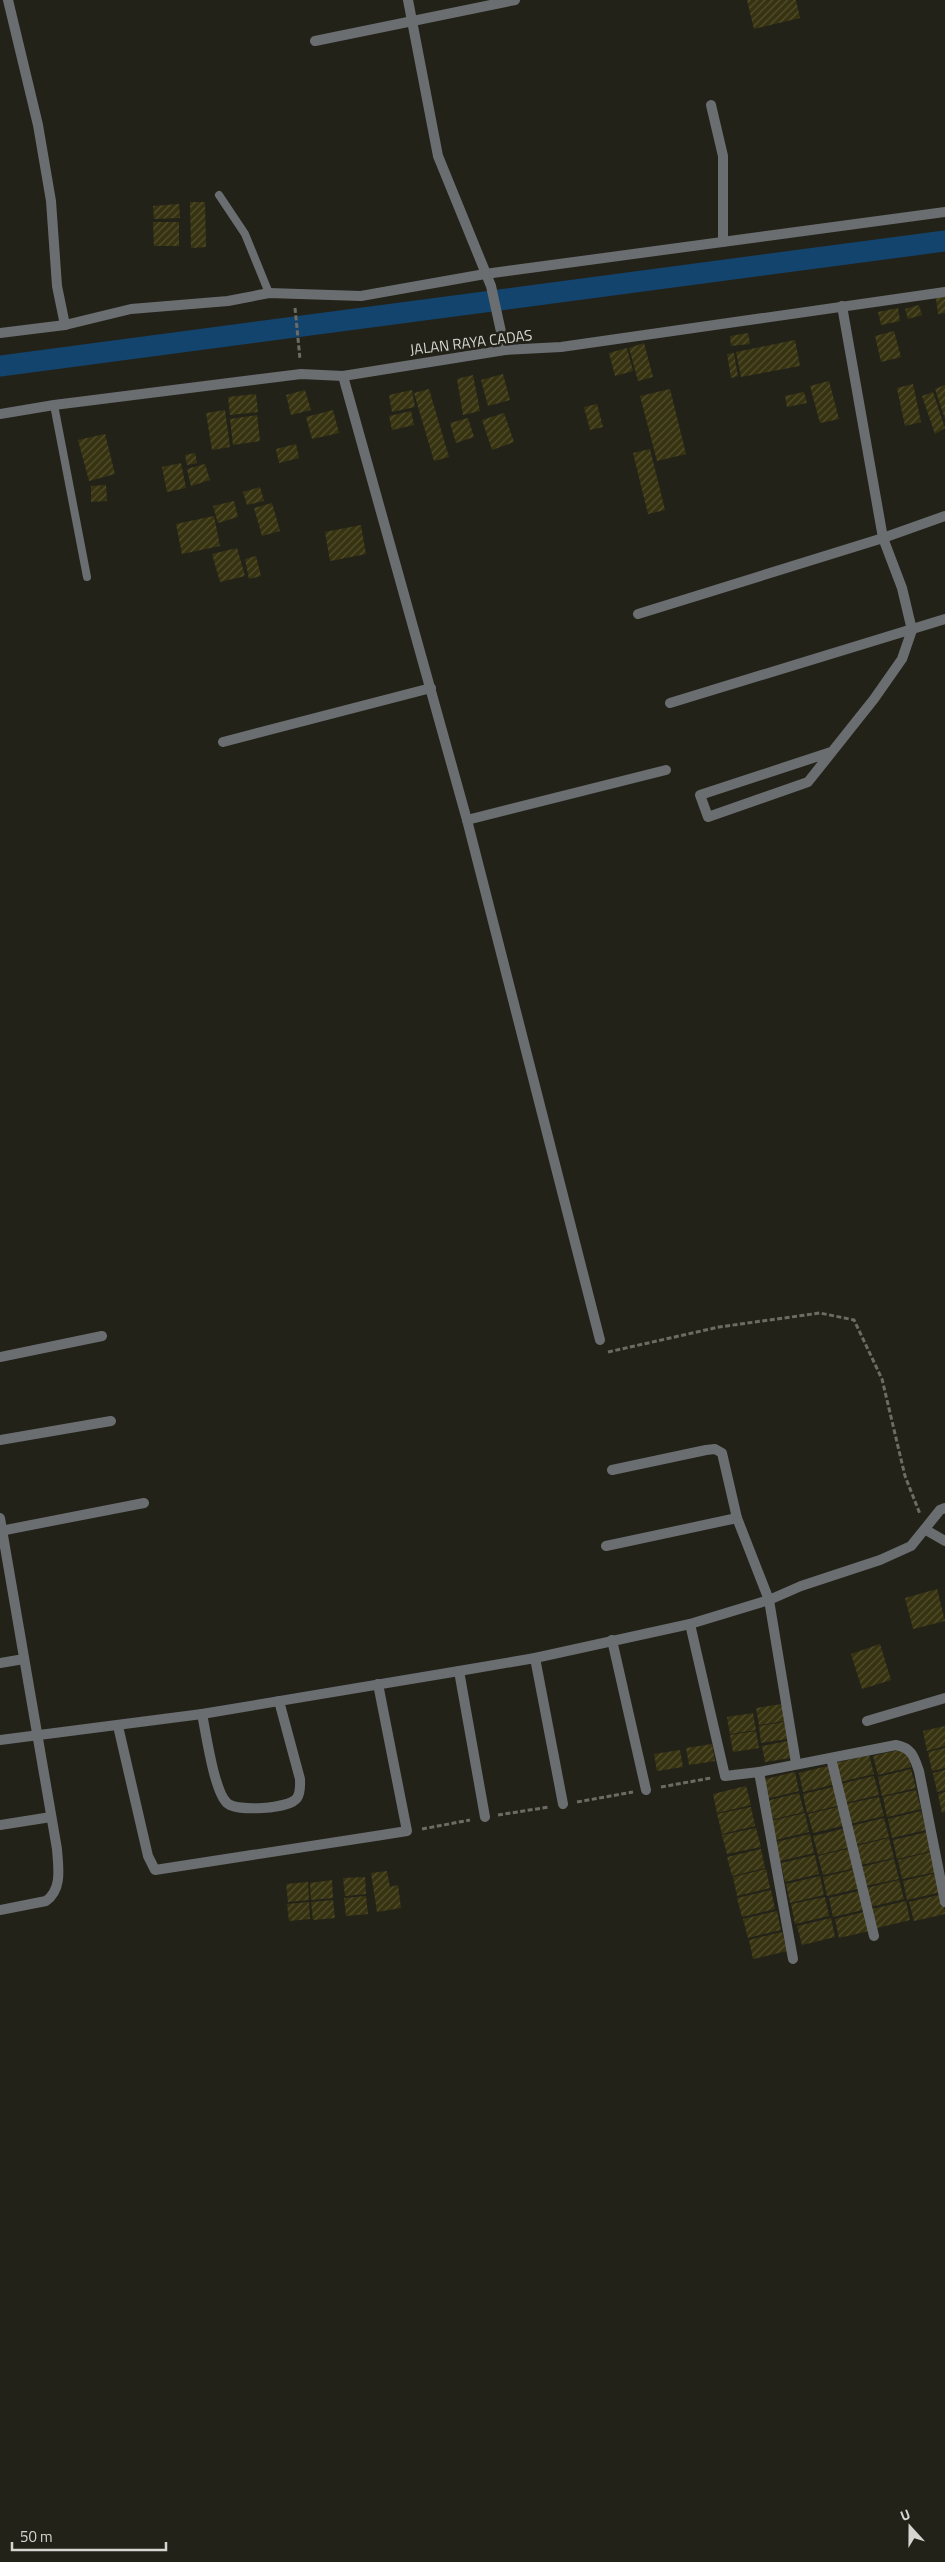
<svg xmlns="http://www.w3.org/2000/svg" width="945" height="2562" viewBox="0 0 945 2562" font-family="'Titillium Web',sans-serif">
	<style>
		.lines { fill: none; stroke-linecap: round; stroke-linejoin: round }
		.canal { stroke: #13446d; stroke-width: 21 }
		.building { fill: url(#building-hatch) }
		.path { stroke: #6c6c64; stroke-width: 3; stroke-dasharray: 5 2.5; stroke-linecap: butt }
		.service { stroke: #6a6e71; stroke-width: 8 }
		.minor { stroke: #6a6e71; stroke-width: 10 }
		.tertiary { stroke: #6a6e71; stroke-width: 10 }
		.labels { text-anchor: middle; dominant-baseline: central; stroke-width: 5; stroke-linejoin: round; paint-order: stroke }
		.street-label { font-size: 15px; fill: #d6d6d0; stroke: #232219 }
	</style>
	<defs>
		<pattern id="building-hatch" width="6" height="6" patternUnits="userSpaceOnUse" patternTransform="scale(1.25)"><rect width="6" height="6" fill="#373310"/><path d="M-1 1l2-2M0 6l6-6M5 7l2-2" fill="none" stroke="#535032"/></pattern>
	</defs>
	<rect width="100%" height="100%" fill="#232219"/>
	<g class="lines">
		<path class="canal" d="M0,366L945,241"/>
	</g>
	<g class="building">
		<path d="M747,0H796L800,18L754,29Z"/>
		<path d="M190,202H205L206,247L191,248Z"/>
		<path d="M179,204L180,218L154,219L153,206Z"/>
		<path d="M153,222H179V246H154Z"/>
		<path d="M945,297V313L938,314L936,298Z"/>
		<path d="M919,305L922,315L908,319L905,309Z"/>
		<path d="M898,308L900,321L881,325L878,312Z"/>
		<path d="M894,331L901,357L881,362L875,336Z"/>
		<path d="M748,333L750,344L731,346L730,336Z"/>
		<path d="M795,340L800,366L741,377L736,352Z"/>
		<path d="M644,343L653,377L638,381L629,348Z"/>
		<path d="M627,348L633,371L615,376L609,353Z"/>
		<path d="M734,353L738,376L731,378L727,354Z"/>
		<path d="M503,374L510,400L488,406L481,380Z"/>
		<path d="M473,375L480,411L463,415L457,379Z"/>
		<path d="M829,381L839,419L820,423L810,386Z"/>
		<path d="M913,384L921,422L905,426L897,388Z"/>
		<path d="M945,385V419L935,389Z"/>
		<path d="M429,389L449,457L434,461L414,393Z"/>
		<path d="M670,389L686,454L657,461L640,396Z"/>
		<path d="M305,390L311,410L291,415L286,395Z"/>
		<path d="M412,390L415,407L392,412L389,395Z"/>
		<path d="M804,392L807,403L787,407L785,396Z"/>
		<path d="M933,392L945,428L935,434L922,396Z"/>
		<path d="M256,394L258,412L230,415L228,397Z"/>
		<path d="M597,404L603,427L590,430L584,407Z"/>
		<path d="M225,410L230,447L212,450L206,413Z"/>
		<path d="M333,410L339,433L312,439L306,417Z"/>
		<path d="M411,411L414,425L392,430L389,416Z"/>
		<path d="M504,413L514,442L492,450L482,420Z"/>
		<path d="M257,415L260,441L233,445L230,419Z"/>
		<path d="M468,418L474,437L456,443L450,423Z"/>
		<path d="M105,434L115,474L89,481L78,440Z"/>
		<path d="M296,444L299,458L279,463L276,449Z"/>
		<path d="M650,449L665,510L648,514L633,453Z"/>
		<path d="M195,453L197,463L187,465L185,455Z"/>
		<path d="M181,463L186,488L167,492L162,467Z"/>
		<path d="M205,464L210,480L191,486L187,469Z"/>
		<path d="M106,485L107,501L91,502V486Z"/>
		<path d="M260,487L264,501L247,505L243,492Z"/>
		<path d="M234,501L238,517L218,523L213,506Z"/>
		<path d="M272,503L280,531L262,536L254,508Z"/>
		<path d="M214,516L220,546L182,554L176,524Z"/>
		<path d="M361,525L366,554L330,561L325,532Z"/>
		<path d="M237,548L245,576L220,582L212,554Z"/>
		<path d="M256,556L261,576L249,579L245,559Z"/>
		<path d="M937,1589L945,1621L913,1629L905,1598Z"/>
		<path d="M880,1644L891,1680L862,1689L851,1654Z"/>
		<path d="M782,1704L785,1721L759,1725L756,1708Z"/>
		<path d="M753,1713L756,1730L730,1734L727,1717Z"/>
		<path d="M785,1722L787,1739L761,1743L759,1726Z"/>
		<path d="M945,1726V1746L927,1751L923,1731Z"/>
		<path d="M756,1731L759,1748L733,1752L730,1735Z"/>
		<path d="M788,1741L790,1758L765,1762L762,1746Z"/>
		<path d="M712,1744L715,1761L689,1765L686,1748Z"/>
		<path d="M907,1748L911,1767L878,1775L873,1756Z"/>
		<path d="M945,1748V1768L932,1771L928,1752Z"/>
		<path d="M680,1750L683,1767L657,1771L654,1754Z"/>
		<path d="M869,1755L874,1774L840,1782L836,1763Z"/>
		<path d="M832,1765L836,1784L803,1792L799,1773Z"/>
		<path d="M911,1769L916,1788L882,1796L878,1777Z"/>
		<path d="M945,1770V1790L937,1792L933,1773Z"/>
		<path d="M795,1772L799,1791L766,1799L761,1780Z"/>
		<path d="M874,1776L879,1795L845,1803L840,1784Z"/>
		<path d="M746,1786L751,1805L717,1813L713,1794Z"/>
		<path d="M837,1786L841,1805L807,1813L803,1794Z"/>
		<path d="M916,1790L921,1809L887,1817L883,1797Z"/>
		<path d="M945,1792V1812L942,1813L938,1794Z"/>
		<path d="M799,1793L804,1812L770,1820L766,1801Z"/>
		<path d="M879,1797L884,1816L850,1824L846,1804Z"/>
		<path d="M842,1806L846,1825L813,1833L808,1814Z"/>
		<path d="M751,1807L755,1826L722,1834L717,1814Z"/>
		<path d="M921,1811L926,1830L892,1838L888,1819Z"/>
		<path d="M805,1813L809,1832L775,1840L771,1821Z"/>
		<path d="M884,1818L889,1837L855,1845L851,1826Z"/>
		<path d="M756,1828L761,1847L727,1854L722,1835Z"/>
		<path d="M847,1828L851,1847L818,1855L813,1836Z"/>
		<path d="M927,1832L931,1851L897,1859L893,1840Z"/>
		<path d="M810,1834L814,1853L780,1861L776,1842Z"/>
		<path d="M889,1838L894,1858L860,1865L856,1846Z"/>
		<path d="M852,1848L856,1868L823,1875L818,1856Z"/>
		<path d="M761,1849L765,1868L732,1876L727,1857Z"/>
		<path d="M931,1852L936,1872L902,1879L898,1860Z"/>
		<path d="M815,1855L819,1874L785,1882L781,1863Z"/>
		<path d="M894,1859L899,1879L865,1886L861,1867Z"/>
		<path d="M766,1869L770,1888L737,1896L733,1877Z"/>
		<path d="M857,1869L861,1888L827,1896L823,1877Z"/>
		<path d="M387,1871L390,1887L398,1885L401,1908L377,1912L371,1873Z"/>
		<path d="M937,1873L941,1892L907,1900L903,1881Z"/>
		<path d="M820,1876L824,1895L790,1903L786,1884Z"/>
		<path d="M365,1877L366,1894L345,1896L343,1878Z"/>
		<path d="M332,1880L333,1898L311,1900L310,1883Z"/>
		<path d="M899,1880L904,1899L870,1907L866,1888Z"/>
		<path d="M308,1882L309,1900L288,1902L286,1884Z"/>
		<path d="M771,1890L775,1909L742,1917L737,1898Z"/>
		<path d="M863,1890L867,1909L833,1917L829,1898Z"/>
		<path d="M943,1894L945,1914L914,1921L909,1902Z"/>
		<path d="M366,1896L368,1914L346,1916L344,1898Z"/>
		<path d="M825,1897L829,1916L795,1924L791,1904Z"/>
		<path d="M333,1900L335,1918L313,1920L311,1902Z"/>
		<path d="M906,1901L910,1920L877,1928L872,1909Z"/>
		<path d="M309,1902L310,1919L289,1921L287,1904Z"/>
		<path d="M777,1911L781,1930L748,1938L743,1919Z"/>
		<path d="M868,1911L873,1930L839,1938L835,1919Z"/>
		<path d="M831,1918L835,1937L802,1945L797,1926Z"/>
		<path d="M782,1932L787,1951L753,1959L749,1940Z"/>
	</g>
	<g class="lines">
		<g class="path">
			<path d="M295,308L300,359"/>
			<path d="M608,1352L719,1327L820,1313L854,1320L882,1379L905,1476L920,1514"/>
			<path d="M661,1787L711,1778"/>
			<path d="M577,1802L633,1792"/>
			<path d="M498,1815L549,1807"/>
			<path d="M422,1829L470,1820"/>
		</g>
		<g class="service">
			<path d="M219,195L245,234L269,293"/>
			<path d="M54,405L87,577"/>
		</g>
		<g class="minor">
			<path d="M8,0L38,125L51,201L57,286L65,325"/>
			<path d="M408,0L438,156L491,286L505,350"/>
			<path d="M315,41L515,0"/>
			<path d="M711,105L723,156V242"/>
			<path d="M0,333L65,325L131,309L228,301L269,293L361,296L485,274L945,212"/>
			<path d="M343,376L467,820L600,1340"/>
			<path d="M638,614L883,538L945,516"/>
			<path d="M670,703L945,619"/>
			<path d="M223,742L431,688"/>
			<path d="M831,752L700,795L708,817L808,782L874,699L902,659L912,630L902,588L883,538L842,306"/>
			<path d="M467,820L666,770"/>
			<path d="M0,1357L102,1336"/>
			<path d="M0,1440L111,1421"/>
			<path d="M612,1470L706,1450L715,1449L722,1453L737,1518L769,1600L796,1763"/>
			<path d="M0,1518L57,1849C58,1866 63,1889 46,1901L0,1910"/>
			<path d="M926,1530L945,1541"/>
			<path d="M0,1531L144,1503"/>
			<path d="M606,1546L737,1518"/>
			<path d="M690,1624L725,1776L759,1772L896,1745C912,1748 914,1757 919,1771L945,1902"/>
			<path d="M612,1640L646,1790"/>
			<path d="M535,1658L563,1804"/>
			<path d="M0,1663L24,1659"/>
			<path d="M459,1671L485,1817"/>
			<path d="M202,1714C206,1733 214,1791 227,1803C237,1812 289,1809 297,1798C301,1792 300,1785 300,1779L279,1701"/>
			<path d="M867,1721L945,1698"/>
			<path d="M118,1726L148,1856L155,1870L382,1835L407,1831L378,1684"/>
			<path d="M0,1740L202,1714L459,1671L535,1658L690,1624L769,1600L801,1586L880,1560L911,1546L940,1510L945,1508"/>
			<path d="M831,1758L874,1936"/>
			<path d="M759,1772L793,1959"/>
			<path d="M0,1825L51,1817"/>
		</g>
		<path class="tertiary" d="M0,414L54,405L301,374L343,376L505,350L561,347L945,292"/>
	</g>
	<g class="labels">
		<g class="street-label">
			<text transform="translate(471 342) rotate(-7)">JALAN RAYA CADAS</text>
		</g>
	</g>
	<g transform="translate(910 2527) rotate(339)" stroke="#232219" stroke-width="4" paint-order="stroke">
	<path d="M0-4L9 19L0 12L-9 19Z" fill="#d6d6d0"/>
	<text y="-8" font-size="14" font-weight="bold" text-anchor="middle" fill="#d6d6d0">U</text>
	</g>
	<path d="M12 2542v8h154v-8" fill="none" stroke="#d6d6d0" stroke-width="2.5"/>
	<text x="20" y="2542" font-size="15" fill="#d6d6d0" stroke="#232219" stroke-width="4" paint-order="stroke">50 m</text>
</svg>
